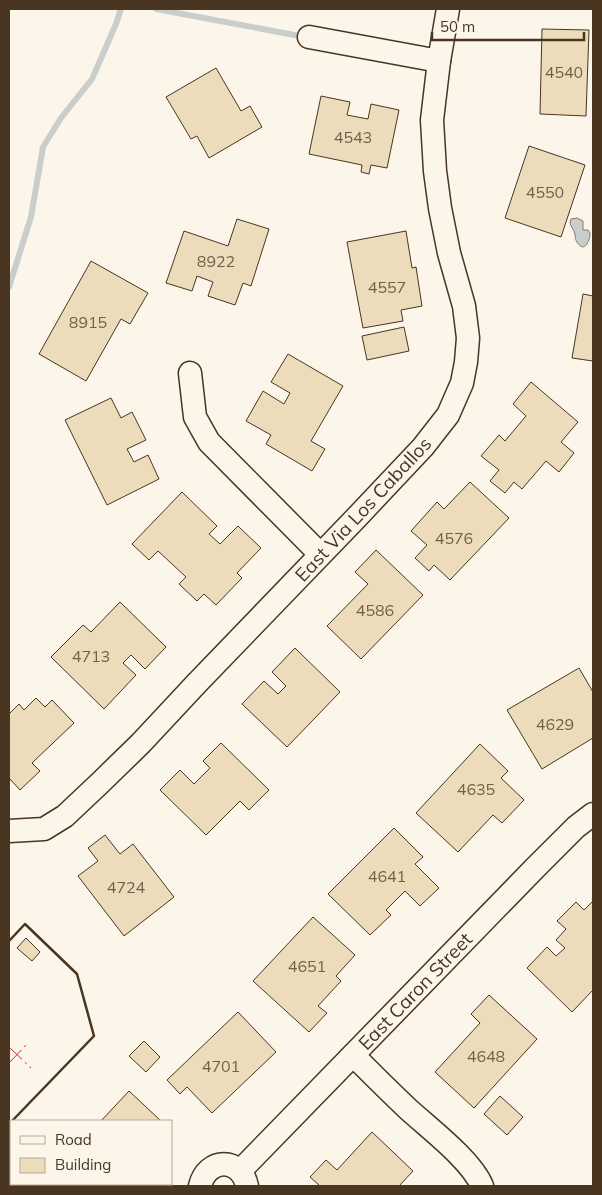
<svg xmlns="http://www.w3.org/2000/svg" width="602" height="1195" viewBox="0 0 602 1195" font-family="Mulish,sans-serif">
	<style>
		.water { fill: #c9cecd; stroke: #887966 }
		.lines { fill: none; stroke-linecap: round; stroke-linejoin: round }
		.stream { stroke: #c9cecd; stroke-width: 6 }
		.building { fill: #ecdcbc; stroke: #4a3520 }
		.minor-casing { stroke: #4a3520; stroke-width: 25 }
		.minor { stroke: #fbf6e9; stroke-width: 22 }
		.wall { stroke: #4a3520; stroke-width: 2.5 }
		.power { stroke: #c62828; stroke-width: 1; stroke-dasharray: 18 4 2.5 4; stroke-linecap: butt }
		.labels { text-anchor: middle; dominant-baseline: central; stroke-width: 4; stroke-linejoin: round; paint-order: stroke }
		.number-label { font-size: 16px; fill: #725f47 }
		.street-label { font-size: 19px; fill: #4a3520; stroke: #fbf6e9 }
	</style>
	<rect width="100%" height="100%" fill="#fbf6e9"/>
	<path class="water" d="M577,218L583,221V230H588L590,233C590,241 584,254 577,242C574,237 576,240 575,234C574,230 571,227 570,223L571,219Z"/>
	<g class="lines">
		<g class="stream">
			<path d="M156,9L305,37"/>
			<path d="M9,287L31,217L43,147L61,118L92,79L116,24L121,9"/>
		</g>
	</g>
	<g class="building">
		<path d="M542,29L589,30L586,116L540,114Z"/>
		<path d="M216,68L241,111L250,106L262,127L209,158L197,136L191,139L166,97Z"/>
		<path d="M321,96L350,102L347,115L368,119L371,104L399,110L387,168L371,165L369,174L361,172L362,165L309,154Z"/>
		<path d="M529,146L585,165L561,237L505,218Z"/>
		<path d="M237,219L269,229L251,286L243,283L235,305L208,296L213,282L197,276L192,291L166,283L184,231L228,246Z"/>
		<path d="M406,231L412,268L416,267L422,306L401,310L403,321L363,328L347,242Z"/>
		<path d="M91,261L148,293L130,324L121,319L86,381L39,354Z"/>
		<path d="M583,294L593,296V361L572,358Z"/>
		<path d="M404,327L409,351L367,360L362,336Z"/>
		<path d="M288,354L343,386L311,441L325,449L312,471L266,444L271,435L246,421L263,391L284,404L290,393L271,382Z"/>
		<path d="M531,382L578,422L561,442L574,453L559,472L546,461L522,489L514,482L505,493L490,481L499,470L481,456L499,435L505,441L526,416L513,404Z"/>
		<path d="M111,398L121,418L132,412L146,440L127,449L134,462L148,455L159,479L107,505L65,420Z"/>
		<path d="M470,482L509,518L450,580L434,565L429,571L415,558L427,545L411,531L437,502L444,509Z"/>
		<path d="M182,492L217,526L209,534L220,544L238,526L261,548L237,573L242,578L216,605L204,594L197,601L179,584L186,577L158,551L149,560L132,544Z"/>
		<path d="M376,550L423,595L361,659L327,626L368,584L355,572Z"/>
		<path d="M120,602L166,647L145,669L131,655L123,663L136,675L104,709L51,657L83,625L91,632Z"/>
		<path d="M295,648L340,692L287,747L242,704L264,681L278,694L286,686L272,672Z"/>
		<path d="M579,668L593,692V738L542,769L507,710Z"/>
		<path d="M36,698L45,707L52,700L74,723L32,763L40,771L20,790L9,778V714L19,704L24,710Z"/>
		<path d="M221,743L269,790L249,810L240,801L206,835L160,790L180,770L194,784L210,768L203,761Z"/>
		<path d="M480,744L508,771L501,778L524,800L502,823L493,815L458,852L416,813Z"/>
		<path d="M394,828L423,857L415,864L439,888L420,906L405,891L386,910L391,915L370,935L328,894Z"/>
		<path d="M105,835L120,854L133,844L174,897L124,936L78,876L98,861L88,848Z"/>
		<path d="M593,901V990L572,1012L527,968L547,947L556,956L565,948L556,940L566,929L557,921L576,902L584,910Z"/>
		<path d="M313,917L355,955L336,976L341,981L318,1006L327,1013L309,1032L253,981Z"/>
		<path d="M26,938L40,952L32,961L17,948Z"/>
		<path d="M489,995L537,1039L474,1108L435,1072L480,1023L471,1014Z"/>
		<path d="M238,1012L276,1052L212,1113L187,1087L180,1094L167,1080Z"/>
		<path d="M144,1041L160,1057L146,1072L129,1056Z"/>
		<path d="M129,1091L161,1121H101Z"/>
		<path d="M500,1096L523,1117L507,1135L484,1114Z"/>
		<path d="M372,1132L413,1171L399,1186H320L310,1177L326,1160L337,1170Z"/>
		<path d="M99,1184H141L144,1186H102Z"/>
	</g>
	<g class="lines">
		<g class="minor-casing">
			<g id="minor">
				<path d="M309,37L439,61"/>
				<path d="M190,373L195,417L209,442L320,554"/>
				<path d="M9,831L44,829L65,816L100,783L141,743L197,683L357,517L423,447L448,415L462,383L466,362L468,338L464,306L449,253L440,208L435,171L432,120L439,61L448,9"/>
				<path d="M353,1055C371,1073 389,1091 408,1109C430,1129 471,1160 482,1186"/>
				<path d="M240,1171L535,868L576,827L593,814"/>
				<path d="M200,1186C207,1157 241,1157 247,1186"/>
			</g>
		</g>
		<use href="#minor" class="minor"/>
		<path class="wall" d="M9,941L25,924L77,974L94,1036L12,1121"/>
		<g class="power">
			<path d="M9,1047L31,1068"/>
			<path d="M9,1063L28,1043"/>
		</g>
	</g>
	<g class="labels">
		<g class="number-label">
			<text x="564" y="72">4540</text>
			<text x="353" y="137">4543</text>
			<text x="545" y="192">4550</text>
			<text x="216" y="261">8922</text>
			<text x="387" y="287">4557</text>
			<text x="88" y="322">8915</text>
			<text x="454" y="538">4576</text>
			<text x="375" y="610">4586</text>
			<text x="91" y="656">4713</text>
			<text x="555" y="724">4629</text>
			<text x="476" y="789">4635</text>
			<text x="387" y="876">4641</text>
			<text x="126" y="887">4724</text>
			<text x="307" y="966">4651</text>
			<text x="486" y="1056">4648</text>
			<text x="221" y="1066">4701</text>
		</g>
		<g class="street-label">
			<text transform="translate(363 509) rotate(-47)">East Via Los Caballos</text>
			<text transform="translate(415 991) rotate(-46)">East Caron Street</text>
		</g>
	</g>
	<rect width="602" height="1195" fill="none" stroke="#4a3520" stroke-width="20"/>
	<rect x="10" y="1120" width="162" height="65" fill="#fbf6e9" stroke="#b4a999"/>
	<rect x="20" y="1136" width="25" height="8" fill="#fbf6e9" stroke="#b4a999"/>
	<text x="55" y="1145" font-size="15" fill="#4a3520">Road</text>
	<rect x="20" y="1158" width="25" height="15" fill="#ecdcbc" stroke="#b4a999"/>
	<text x="55" y="1170" font-size="15" fill="#4a3520">Building</text>
	<path d="M432 32v8h152v-8" fill="none" stroke="#4a3520" stroke-width="2.5"/>
	<text x="440" y="32" font-size="15" fill="#4a3520" stroke="#fbf6e9" stroke-width="4" paint-order="stroke">50 m</text>
</svg>
